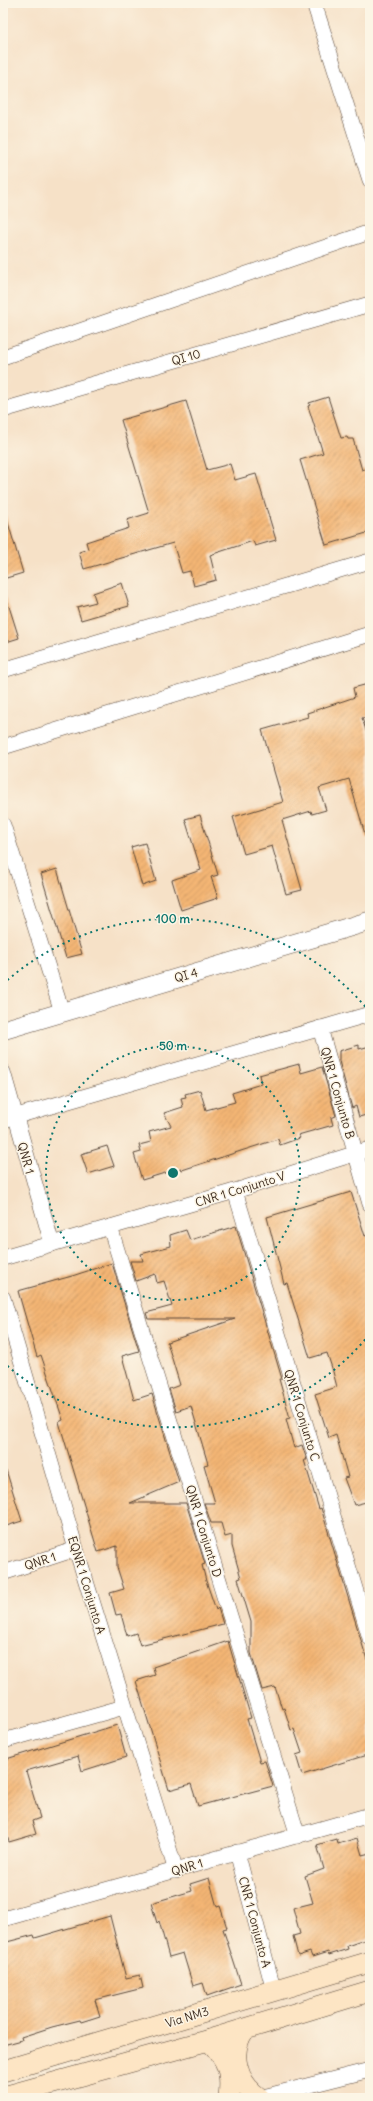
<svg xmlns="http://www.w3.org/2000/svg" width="373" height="2101" viewBox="0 0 373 2101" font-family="Delius,sans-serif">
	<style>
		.building { fill: url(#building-hatch) }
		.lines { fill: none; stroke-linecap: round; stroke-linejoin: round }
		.minor-casing { stroke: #574537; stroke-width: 16 }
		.tertiary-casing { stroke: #574537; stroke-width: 20 }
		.secondary-casing { stroke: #574537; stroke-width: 22 }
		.minor { stroke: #fff; stroke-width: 15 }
		.tertiary { stroke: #fff; stroke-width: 19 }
		.secondary { stroke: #fde5c4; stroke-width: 21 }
		.ring { fill: none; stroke: #0f766e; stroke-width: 2; stroke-dasharray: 2 4 }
		.labels { text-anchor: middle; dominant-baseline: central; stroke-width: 3; stroke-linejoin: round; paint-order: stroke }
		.street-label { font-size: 12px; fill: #3b2a1e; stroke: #fcf5e5 }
		.centre { fill: #0f766e; stroke: #fcf5e5; stroke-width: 2 }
		.ring-label { font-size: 12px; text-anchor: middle; font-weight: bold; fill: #0f766e; stroke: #fcf5e5; stroke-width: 3; stroke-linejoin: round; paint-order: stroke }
	</style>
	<defs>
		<pattern id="building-hatch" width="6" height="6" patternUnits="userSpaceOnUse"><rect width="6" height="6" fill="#f4b675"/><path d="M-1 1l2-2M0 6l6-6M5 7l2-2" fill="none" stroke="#c7945f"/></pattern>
	</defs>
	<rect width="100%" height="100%" fill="#fcf5e5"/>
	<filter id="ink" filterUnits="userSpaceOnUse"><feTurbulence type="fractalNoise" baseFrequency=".025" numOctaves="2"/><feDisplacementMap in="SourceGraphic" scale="8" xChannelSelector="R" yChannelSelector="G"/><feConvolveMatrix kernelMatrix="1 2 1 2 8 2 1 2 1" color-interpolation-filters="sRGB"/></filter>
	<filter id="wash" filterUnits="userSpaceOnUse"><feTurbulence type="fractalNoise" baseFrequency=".012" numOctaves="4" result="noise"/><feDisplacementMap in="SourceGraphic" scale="16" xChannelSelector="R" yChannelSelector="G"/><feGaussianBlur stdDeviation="0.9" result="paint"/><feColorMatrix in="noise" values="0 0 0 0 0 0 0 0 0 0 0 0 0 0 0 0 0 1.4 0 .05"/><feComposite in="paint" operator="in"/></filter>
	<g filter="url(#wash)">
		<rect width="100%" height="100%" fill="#f6e1c7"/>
		<g id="blocks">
			<g class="building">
				<path d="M328,397L341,438L347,437L348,439H353L362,470L370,467V532L326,545L300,460L323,453L308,406L310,405L309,403Z"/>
				<path d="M186,401L207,470L230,464L235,480L256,474L276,540L255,546L253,541L210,555L216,580L194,586L190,571L182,573L173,543L84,569L79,552L88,549L86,542L129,528L127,520L149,513L121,420Z"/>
				<path d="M6,516L23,573L3,579V517Z"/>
				<path d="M122,583L129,606L81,620L77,607L96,602L93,593Z"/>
				<path d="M3,597H6L19,638L3,643Z"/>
				<path d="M368,684L370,692V716L362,718L370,743V837L366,838L349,779L319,788L326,810L312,814L311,811L282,820L302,890L286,894L272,846L244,854L233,817L283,802L262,730L308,717L307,713L355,697L353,688Z"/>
				<path d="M200,815L218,875L211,877L218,898L181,910L172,880L201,870L185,819Z"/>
				<path d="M145,843L156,881L142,886L131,847Z"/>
				<path d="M57,869L82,954L66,958L41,874Z"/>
				<path d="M359,1045V1049L370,1046V1114L359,1117L356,1106L352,1108L339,1061V1051Z"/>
				<path d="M299,1064L301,1073L322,1067L336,1116L331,1118L333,1125L298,1135L300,1138L280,1145L278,1139L182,1170L181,1168L142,1180L134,1154L141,1152L139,1145L151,1142L149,1132L171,1126L164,1113L183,1107L181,1098L186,1097L185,1094L200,1090L206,1110L235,1102L232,1093L261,1084L259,1075Z"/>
				<path d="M107,1146L114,1166L88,1174L81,1154Z"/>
				<path d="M351,1192L365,1236L370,1234V1501L354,1505L344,1478L348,1477L336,1435L329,1438L315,1394L337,1387L332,1368L327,1353L310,1358L287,1283L284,1284L267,1217Z"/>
				<path d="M236,1226L282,1379H279L290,1418L286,1419L294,1448L302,1445L307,1460H304L319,1509L321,1508L367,1660L370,1659V1754L302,1775L296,1755L302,1753L294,1729L291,1730L284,1708L282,1709L275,1687L262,1690L251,1653V1622L238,1579L241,1578L232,1546V1535L225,1537L221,1523H211L204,1503H215L204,1465L208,1464L191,1406L176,1411L169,1389L180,1385L167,1342L235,1319H148L146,1313L172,1306L164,1281L157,1283L155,1274L136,1281L130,1261H143L141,1254L171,1246L170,1235L186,1230L190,1240Z"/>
				<path d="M112,1263L139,1351L122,1356L134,1400L152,1394L179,1482L130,1503H186L205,1564L202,1565L206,1581L216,1610L218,1608L223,1624L140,1645L136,1633L127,1636L121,1614L116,1615L110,1593L124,1589L117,1567V1546L98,1552L59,1422L63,1420L41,1355L37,1357L18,1291L72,1276Z"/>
				<path d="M6,1470L22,1521L3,1527V1471Z"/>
				<path d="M228,1641L251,1718L247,1719L260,1762L265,1761L273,1786L198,1806L191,1784L169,1790L136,1681L155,1675L153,1667Z"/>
				<path d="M117,1725L126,1757L82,1771L78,1756L26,1771L40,1818L32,1821L36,1834L9,1842L3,1823V1760Z"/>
				<path d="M357,1838L362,1855L370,1853V1938L347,1946L348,1949L329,1955L328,1952L312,1957L310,1952L298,1956L293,1936L300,1934L293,1908L313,1903L305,1876L324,1869L317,1845L337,1839L338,1844Z"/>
				<path d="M209,1878L217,1907L220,1906L227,1928L223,1929L241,1984L207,1996L203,1983L193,1986L183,1953L169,1957L159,1921L157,1923L151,1903L192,1891L190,1884Z"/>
				<path d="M110,1916L126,1978L140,1975L143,1988L95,2000L100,2016L81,2022L80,2020L52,2027L21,2037L22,2040L3,2045V1943L34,1935L35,1938Z"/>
			</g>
		</g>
	</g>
	<g filter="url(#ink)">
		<use href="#blocks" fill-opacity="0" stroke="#574537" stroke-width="1"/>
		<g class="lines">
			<g class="minor-casing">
				<g id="minor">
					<path d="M314,3L370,180"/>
					<path d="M3,357L370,232"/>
					<path d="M3,410L370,304"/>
					<path d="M3,670L370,561"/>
					<path d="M3,747L370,634"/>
					<path d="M3,825L62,1012"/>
					<path d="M320,1028L370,1204"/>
					<path d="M3,1072L52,1244"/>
					<path d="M3,1120L370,1014"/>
					<path d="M235,1191L370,1638"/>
					<path d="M110,1227L298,1836"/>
					<path d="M3,1258L235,1191L370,1149"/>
					<path d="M3,1298L76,1549L176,1871"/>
					<path d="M3,1573L76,1549"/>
					<path d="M3,1741L124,1707"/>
					<path d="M237,1852L274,1991"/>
					<path d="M3,1919L370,1815"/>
					<path d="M259,2098L370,2070"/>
				</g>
			</g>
			<g class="tertiary-casing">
				<path id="tertiary" d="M3,1030L370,921"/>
			</g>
			<g class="secondary-casing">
				<g id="secondary">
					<path d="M244,2030C228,2053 237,2083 259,2098"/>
					<path d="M209,2040C228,2060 232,2071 229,2098"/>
					<path d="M3,2071L370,1962"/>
					<path d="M3,2097L209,2040L370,1991"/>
				</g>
			</g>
			<use href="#minor" class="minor"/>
			<use href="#tertiary" class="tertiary"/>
			<use href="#secondary" class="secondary"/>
		</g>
	</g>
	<g class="ring">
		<circle cx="173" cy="1173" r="127"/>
		<path d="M369 1335A254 254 0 0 1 3 1362M3 984A254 254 0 0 1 369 1011"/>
	</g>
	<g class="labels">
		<g class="street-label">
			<text transform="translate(186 357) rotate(-16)">QI 10</text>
			<text transform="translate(186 975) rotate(-16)">QI 4</text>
			<text transform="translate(338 1093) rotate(74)">QNR 1 Conjunto B</text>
			<text transform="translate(26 1158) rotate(75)">QNR 1</text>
			<text transform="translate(240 1189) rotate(-17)">CNR 1 Conjunto V</text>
			<text transform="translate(302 1415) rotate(73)">QNR 1 Conjunto C</text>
			<text transform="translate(204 1531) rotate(73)">QNR 1 Conjunto D</text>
			<text transform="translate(40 1561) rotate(-18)">QNR 1</text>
			<text transform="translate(87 1585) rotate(73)">EQNR 1 Conjunto A</text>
			<text transform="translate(187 1867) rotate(-17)">QNR 1</text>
			<text transform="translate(255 1922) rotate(75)">CNR 1 Conjunto A</text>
			<text transform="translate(187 2017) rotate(-17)">Via NM3</text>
		</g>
	</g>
	<circle cx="173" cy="1173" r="6" class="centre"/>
	<g class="ring-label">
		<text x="173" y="923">100 m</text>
		<text x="173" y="1050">50 m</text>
	</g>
	<rect width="373" height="2101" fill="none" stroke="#fcf5e5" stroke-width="16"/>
</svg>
